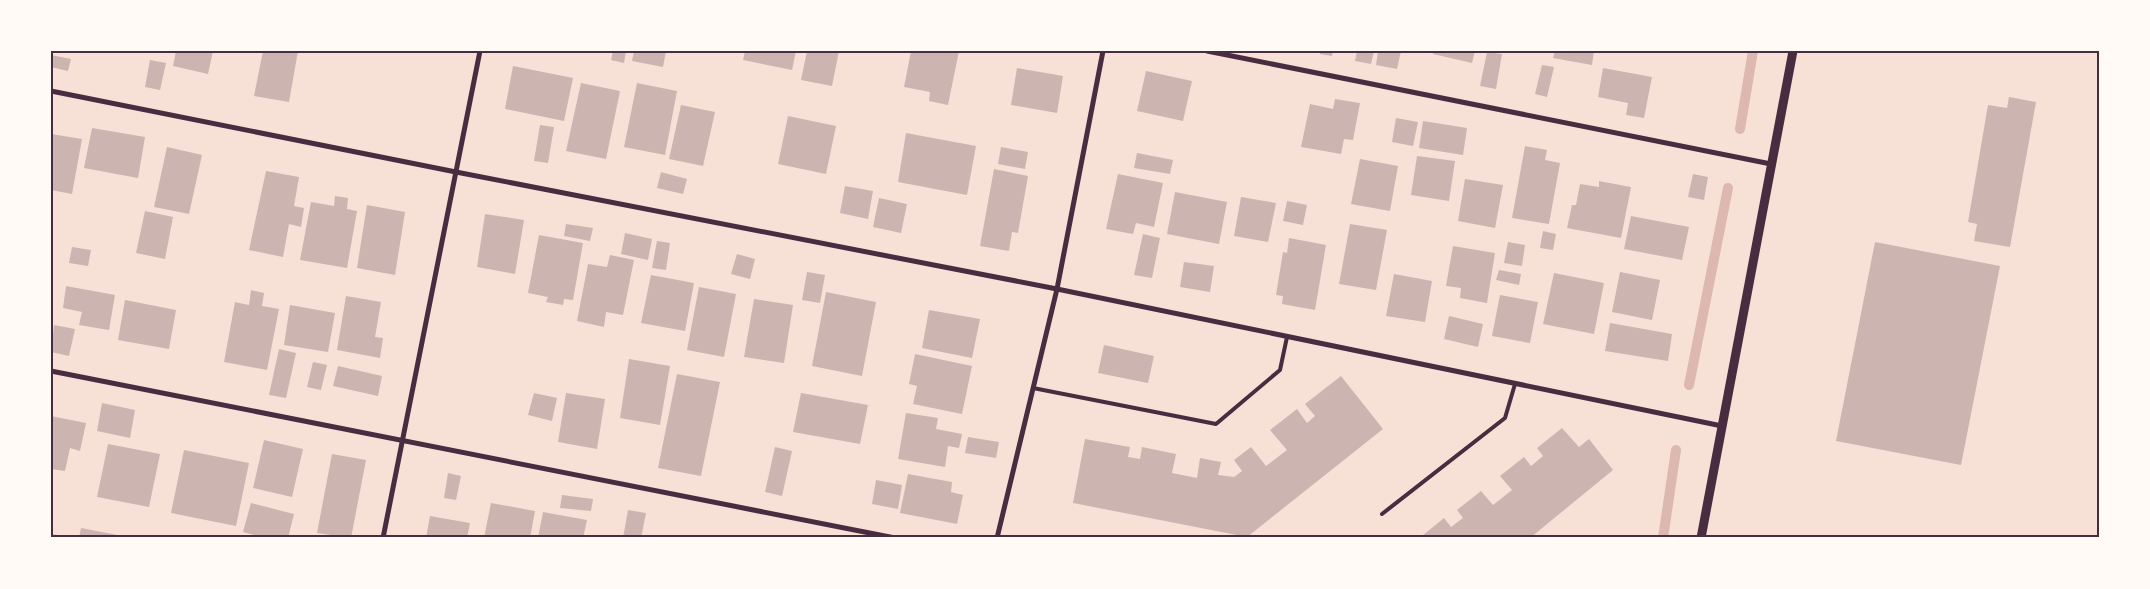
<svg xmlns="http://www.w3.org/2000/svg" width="2150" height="589" viewBox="0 0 2150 589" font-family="Montserrat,sans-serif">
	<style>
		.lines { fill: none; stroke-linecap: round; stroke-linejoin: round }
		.stream { stroke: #dcb8b0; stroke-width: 10 }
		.building { fill: #ccb4b1 }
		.service { stroke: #4a2c40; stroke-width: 4 }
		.minor { stroke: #4a2c40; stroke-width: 5 }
		.tertiary { stroke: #4a2c40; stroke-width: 9 }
		.neatline { fill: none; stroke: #4a2c40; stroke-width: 2 }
	</style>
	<rect width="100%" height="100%" fill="#f7e1d7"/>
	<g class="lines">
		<g class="stream">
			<path d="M1740,129L1753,51"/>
			<path d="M1689,385L1728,188"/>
			<path d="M1663,538L1676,450"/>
		</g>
	</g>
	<g class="building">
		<path d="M176,51H213L208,74L173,66Z"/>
		<path d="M263,51H298L289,102L254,96Z"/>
		<path d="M613,51H626L624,63L611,60Z"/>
		<path d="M634,51H666L663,67L632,61Z"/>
		<path d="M745,51H796L792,70L743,60Z"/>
		<path d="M807,51H839L832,86L801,80Z"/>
		<path d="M911,51H959L948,105L929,101L930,92L904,87Z"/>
		<path d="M1320,51H1333L1332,56L1320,54Z"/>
		<path d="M1357,51H1374L1371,64L1355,61Z"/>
		<path d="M1378,51H1401L1397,69L1376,65Z"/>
		<path d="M1434,51H1475L1472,63L1433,54Z"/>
		<path d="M1555,51H1594L1592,65L1553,58Z"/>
		<path d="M1487,52L1502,54L1496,89L1480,86Z"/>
		<path d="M51,55L71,59L68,71L51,67Z"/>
		<path d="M150,60L166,63L160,90L145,87Z"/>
		<path d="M1542,65L1554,67L1547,97L1535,94Z"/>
		<path d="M513,66L573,78L564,121L505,109Z"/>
		<path d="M1017,68L1063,76L1057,113L1011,105Z"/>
		<path d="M1603,68L1652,77L1644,118L1626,115L1628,103L1598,97Z"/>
		<path d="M1146,71L1192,81L1183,121L1137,111Z"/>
		<path d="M581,83L620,91L606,159L566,151Z"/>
		<path d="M637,83L677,91L665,155L624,147Z"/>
		<path d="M2009,97L2036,102L2010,247L1974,241L1977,224L1968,222L1988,105L2007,108Z"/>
		<path d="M1335,99L1360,103L1353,140L1344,139L1341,154L1301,147L1310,104L1333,109Z"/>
		<path d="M681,105L715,112L703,166L669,159Z"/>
		<path d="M788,116L836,126L826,174L778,164Z"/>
		<path d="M1396,118L1418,122L1413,146L1392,142Z"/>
		<path d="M1423,121L1467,128L1463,155L1419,148Z"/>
		<path d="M540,125L554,127L548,163L534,161Z"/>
		<path d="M92,128L145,137L138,178L84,168Z"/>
		<path d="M906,133L976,146L967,195L898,182Z"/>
		<path d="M51,134L82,139L72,194L51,190Z"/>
		<path d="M1525,146L1547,150L1545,160L1560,163L1549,224L1512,218Z"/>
		<path d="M167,147L202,155L189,214L154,207Z"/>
		<path d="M1001,147L1028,152L1025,169L998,164Z"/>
		<path d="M1137,153L1173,160L1170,174L1134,168Z"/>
		<path d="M1417,156L1455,161L1449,201L1411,195Z"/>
		<path d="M1360,159L1398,166L1390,211L1351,204Z"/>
		<path d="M994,169L1028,176L1018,233L1012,232L1009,251L980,246Z"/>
		<path d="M266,171L299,177L294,206L304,208L301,227L289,224L283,257L249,250Z"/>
		<path d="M661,172L687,179L683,194L657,188Z"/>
		<path d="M1118,174L1163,183L1154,227L1136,223L1133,234L1106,229Z"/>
		<path d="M1693,174L1708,177L1704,200L1688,197Z"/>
		<path d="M1465,179L1503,185L1495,228L1458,221Z"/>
		<path d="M1599,181L1631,187L1621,238L1567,228L1572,205H1576L1580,184L1599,187Z"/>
		<path d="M845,186L873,191L868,219L840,213Z"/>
		<path d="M1175,192L1227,202L1219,244L1167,234Z"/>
		<path d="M335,196L348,198L347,209L357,211L347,268L300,260L311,202L334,206Z"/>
		<path d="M1241,197L1276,203L1268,242L1234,236Z"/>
		<path d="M879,198L907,204L901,233L873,227Z"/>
		<path d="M1287,201L1307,205L1303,225L1283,221Z"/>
		<path d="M367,205L405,212L395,275L357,268Z"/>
		<path d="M145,211L173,217L165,259L136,253Z"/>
		<path d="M485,214L524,220L515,274L477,267Z"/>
		<path d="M1631,216L1689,227L1682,260L1624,249Z"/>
		<path d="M566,224L593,228L590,241L564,236Z"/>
		<path d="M1350,224L1387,230L1376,290L1339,284Z"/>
		<path d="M1543,231L1556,234L1553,250L1540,248Z"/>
		<path d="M625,233L652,239L648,260L621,254Z"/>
		<path d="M1143,234L1160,238L1152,278L1134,275Z"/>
		<path d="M539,235L583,243L573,300L564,299L563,305L546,302L548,297L528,293Z"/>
		<path d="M1289,238L1326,245L1315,310L1282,304L1283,296L1276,295L1283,252L1287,253Z"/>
		<path d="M657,241L670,243L666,270L652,268Z"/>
		<path d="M1508,242L1525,245L1522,266L1504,263Z"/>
		<path d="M1875,242L2000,266L1961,465L1836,441Z"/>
		<path d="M1453,246L1495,253L1487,303L1460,298L1461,288L1446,286Z"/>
		<path d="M72,247L91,250L88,266L69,263Z"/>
		<path d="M737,254L755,259L750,279L731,274Z"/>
		<path d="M610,255L634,260L623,315L606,312L604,327L577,321L588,264L607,267Z"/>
		<path d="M1184,262L1214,266L1210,292L1180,287Z"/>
		<path d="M1499,270L1521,274L1519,285L1496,280Z"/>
		<path d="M807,272L825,275L820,303L802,300Z"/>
		<path d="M1620,272L1660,280L1652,320L1612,312Z"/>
		<path d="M1554,273L1604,283L1594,334L1543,324Z"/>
		<path d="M1394,274L1432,281L1425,322L1386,316Z"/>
		<path d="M651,275L694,283L685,331L641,323Z"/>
		<path d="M66,286L115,295L109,330L79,325L82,312L63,308Z"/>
		<path d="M699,287L736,294L724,357L687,350Z"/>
		<path d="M251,290L264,293L262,306L279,309L267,370L224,362L235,302L249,305Z"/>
		<path d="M826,292L876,302L862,376L812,366Z"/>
		<path d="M1500,295L1538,302L1530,343L1492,336Z"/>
		<path d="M346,296L381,302L375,337L383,338L380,358L337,350Z"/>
		<path d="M754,299L793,305L784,363L744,357Z"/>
		<path d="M125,300L176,310L169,349L118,340Z"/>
		<path d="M290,305L335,313L328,352L284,345Z"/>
		<path d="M929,310L980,319L972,358L922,348Z"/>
		<path d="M1449,316L1483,324L1478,347L1444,339Z"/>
		<path d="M1610,323L1672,334L1668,361L1605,351Z"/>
		<path d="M54,325L75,329L69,356L51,352Z"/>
		<path d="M1104,345L1154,356L1148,383L1098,373Z"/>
		<path d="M279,349L296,353L286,398L269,395Z"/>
		<path d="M915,354L972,366L962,414L913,404L917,386L909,384Z"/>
		<path d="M629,359L670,366L660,425L620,418Z"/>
		<path d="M313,362L327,365L321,390L307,387Z"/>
		<path d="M338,366L382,376L378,396L333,386Z"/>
		<path d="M677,374L720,382L701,476L658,468Z"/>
		<path d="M1341,376L1383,429L1247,537L1073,503L1085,439L1130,447L1128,457L1140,459L1142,447L1176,454L1172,473L1197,478L1200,458L1221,462L1218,475L1234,477L1242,471L1234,460L1251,447L1266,466L1287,450L1270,430L1297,409L1307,423L1315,416L1305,404Z"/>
		<path d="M534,393L557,398L552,421L528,415Z"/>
		<path d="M566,393L605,399L597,449L558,442Z"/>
		<path d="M801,393L868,405L860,444L793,432Z"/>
		<path d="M102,403L135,410L130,438L97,431Z"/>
		<path d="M906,413L938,418L936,429L962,434L959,448L948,446L945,467L898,459Z"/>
		<path d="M51,416L86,423L80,451L70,448L65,471L51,469Z"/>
		<path d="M1562,428L1579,447L1589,439L1613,470L1530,538H1424L1422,536L1444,518L1451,527L1463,518L1457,510L1481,491L1493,505L1512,490L1500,476L1524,457L1531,466L1543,456L1537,448Z"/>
		<path d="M968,437L999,442L996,458L965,453Z"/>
		<path d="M264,440L303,449L292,497L253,488Z"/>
		<path d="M108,444L160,454L149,507L97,497Z"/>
		<path d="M775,447L792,451L782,496L765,492Z"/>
		<path d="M184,450L249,463L236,526L171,513Z"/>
		<path d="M332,454L366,460L351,538L317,533Z"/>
		<path d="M448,473L461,476L456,500L444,498Z"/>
		<path d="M908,474L952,482L951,492L963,495L957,524L900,513Z"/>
		<path d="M876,480L902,485L898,509L872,504Z"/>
		<path d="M562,495L593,499L591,511L560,508Z"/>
		<path d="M251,503L294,514L288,538H266L243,532Z"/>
		<path d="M491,503L535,511L530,538H484Z"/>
		<path d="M628,510L646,513L641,538H623Z"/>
		<path d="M543,512L587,520L583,538H538Z"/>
		<path d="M430,516L470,523L467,538H426Z"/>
		<path d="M81,528L128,537V538H79Z"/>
		<path d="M51,534L66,536V538H51Z"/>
	</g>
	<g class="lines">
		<g class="service">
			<path d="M1033,388L1216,424L1280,370L1287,337"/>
			<path d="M1382,514L1505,418L1515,384"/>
		</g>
		<g class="minor">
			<path d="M1207,51L1771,164"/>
			<path d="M51,91L456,172L1057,289L1722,426"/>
			<path d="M51,371L895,538"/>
			<path d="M383,538L480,51"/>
			<path d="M997,538L1057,289L1103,51"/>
		</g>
		<path class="tertiary" d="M1701,538L1793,51"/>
	</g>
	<rect width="2150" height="589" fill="none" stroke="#fffaf5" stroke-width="105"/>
	<rect x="52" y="52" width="2046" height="484" class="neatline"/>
</svg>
